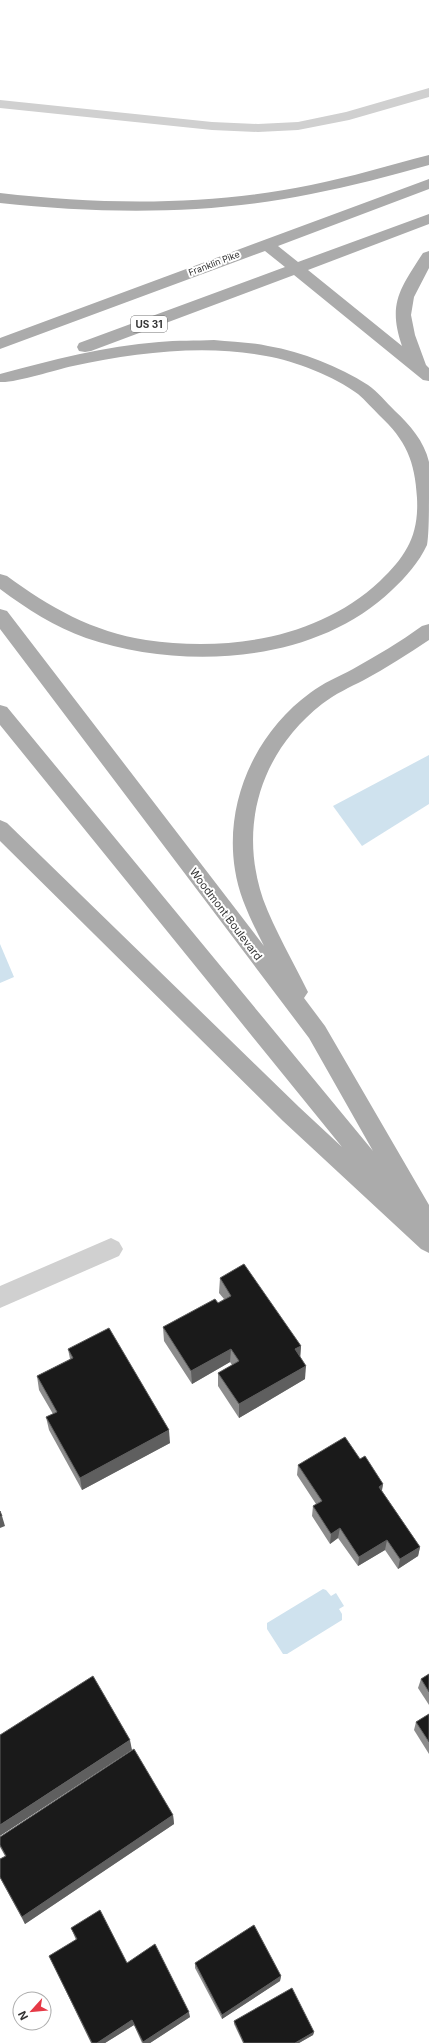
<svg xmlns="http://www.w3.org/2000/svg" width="429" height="2043" viewBox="0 0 429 2043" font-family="Inter,sans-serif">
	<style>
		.water { fill: #cfe2ee }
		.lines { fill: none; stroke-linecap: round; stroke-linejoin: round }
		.minor { fill: #d0d0d0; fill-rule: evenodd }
		.major { fill: #ababab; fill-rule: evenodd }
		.wall { fill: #8c8c8c }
		.shaded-wall { fill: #5f5f5f }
		.building { fill: #1a1a1a; stroke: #5f5f5f }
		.labels { text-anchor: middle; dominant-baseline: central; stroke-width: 4; stroke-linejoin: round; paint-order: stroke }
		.far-street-label { font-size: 9px; fill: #333; stroke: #fff }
		.shield { fill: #fff; stroke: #707070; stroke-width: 1 }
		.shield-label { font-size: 10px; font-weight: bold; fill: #333 }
		.street-label { font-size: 11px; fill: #333; stroke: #fff }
	</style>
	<rect width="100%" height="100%" fill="#fff"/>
	<g class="water">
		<path d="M429,755V804L362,846L333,806Z"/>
		<path d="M0,944L14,977L0,983Z"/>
		<path d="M323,1589L326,1590L331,1596L336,1593L344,1606L339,1609L342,1614V1620L287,1654H283L267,1629V1623Z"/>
	</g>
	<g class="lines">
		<g class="minor">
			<path d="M429,88V97L349,120L298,130L258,132L212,130L0,108V100L212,122L258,124L298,122L346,112Z"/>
			<path d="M111,1238L119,1242L123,1249L119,1256L0,1308V1286Z"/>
		</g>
		<g class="major">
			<path d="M429,155V165C390,176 351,186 311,194C209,215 104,214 0,203V193C104,205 209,206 311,185C351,177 390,165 429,155Z"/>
			<path d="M429,179V189L278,246L298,262L429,214V224L308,270L402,346C388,305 399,290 421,256L423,253L429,251V268L414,297L411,315L415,335L426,365L429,368V381L423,380L294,275L91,351L85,352L79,351L77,347L79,343L285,267L265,251L0,349V338Z"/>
			<path d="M214,340C232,342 250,342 268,346C303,352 338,366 368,385C378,392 386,402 395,411C410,425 424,441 429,462C429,472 429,485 429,495C429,507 429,534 427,545C419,562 406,577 392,590C315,664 183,671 86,638C55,627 27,609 0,589V574L7,576C49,607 93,632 146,640C227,652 318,639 380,581C406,556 419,536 417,498C415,461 406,440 379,415C372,408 365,400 358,394C334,376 295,361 266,356C202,344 135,353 73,366C54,370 16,383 0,382V374C52,360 105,346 159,342C177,340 196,341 214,340Z"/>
			<path d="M0,609L7,611L264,946C252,922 239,897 235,870C224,803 255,733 310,693C323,683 338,677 353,669C376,656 400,642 422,626L429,624V640C408,654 386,668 364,680C350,687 335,694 322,704C261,752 238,825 263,899C275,931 293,961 308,992L304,998L325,1026L429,1205V1253L421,1249L283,1121L0,841V820L7,823L299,1107L342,1147L0,725V705L7,707L373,1151L309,1038L0,629Z"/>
		</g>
	</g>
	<g class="wall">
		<path d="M220,1278L301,1346L300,1357L305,1379L239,1418L218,1386V1373L232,1365L230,1362L192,1384L164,1341L163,1327L218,1303L224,1299L219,1293Z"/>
		<path d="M68,1349L170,1443L82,1490L49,1430L46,1417L53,1414L39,1390L37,1376L70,1359Z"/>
		<path d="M360,1459L383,1484L382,1491L420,1547L418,1556L398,1569L385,1550L358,1566L338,1538L330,1544L312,1516L313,1506L316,1504L297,1475L298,1465Z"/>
		<path d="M429,1674V1705L418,1688L421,1679Z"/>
		<path d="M429,1714V1754L414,1730L416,1722Z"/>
		<path d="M173,1815L174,1824L25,1924L0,1878V1859L5,1856L0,1847V1837Z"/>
		<path d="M71,1928L127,1963L190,2017L150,2043H142L134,2025L105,2043H91L49,1956L76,1940Z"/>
		<path d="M195,1963L281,1976L280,1981L222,2019L195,1968Z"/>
		<path d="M234,2021L314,2032L313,2035L299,2043H243L234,2024Z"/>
	</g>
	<g class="shaded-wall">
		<path d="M301,1346L300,1360L295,1349Z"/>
		<path d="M231,1349L230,1362L192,1384L191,1371Z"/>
		<path d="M306,1366L305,1379L239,1418V1404Z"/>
		<path d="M169,1430L170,1443L82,1490L80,1478Z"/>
		<path d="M383,1484L381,1494L379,1487Z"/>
		<path d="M2,1516L5,1526L0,1528V1517Z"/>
		<path d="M340,1528L338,1538L330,1544L331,1534Z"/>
		<path d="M387,1540L385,1550L358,1566L359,1557Z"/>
		<path d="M420,1547L418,1556L398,1569L400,1559Z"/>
		<path d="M130,1740L132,1750L0,1836V1825Z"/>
		<path d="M173,1815L174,1824L25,1924L22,1917Z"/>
		<path d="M281,1976L280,1981L222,2019V2015Z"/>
		<path d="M189,2012L190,2017L150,2043H143V2042Z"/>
		<path d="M132,2020L134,2025L105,2043H97Z"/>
		<path d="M314,2032L313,2035L299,2043H295Z"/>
	</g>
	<g class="building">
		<path d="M244,1264L301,1346L295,1349L306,1366L239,1404L218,1373L239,1361L231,1349L191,1371L163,1327L215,1299L218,1303L231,1296L220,1278Z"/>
		<path d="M109,1328L169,1430L80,1478L46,1417L57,1412L37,1376L73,1358L68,1349Z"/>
		<path d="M345,1437L360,1459L365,1456L383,1484L379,1487L420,1547L400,1559L387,1540L359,1557L340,1528L331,1534L313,1506L322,1501L298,1465Z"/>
		<path d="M0,1511L2,1516L0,1517Z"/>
		<path d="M429,1674V1692L421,1679Z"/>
		<path d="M93,1676L130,1740L0,1825V1735Z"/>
		<path d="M429,1714V1742L416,1722Z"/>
		<path d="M134,1749L173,1815L22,1917L0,1877V1859L6,1856L0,1845V1837Z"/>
		<path d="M100,1910L127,1963L155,1944L189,2012L143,2042L132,2020L97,2043H92L49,1956L77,1939L71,1928Z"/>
		<path d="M254,1925L281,1976L222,2015L195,1963Z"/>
		<path d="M292,1988L314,2032L295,2043H244L234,2021Z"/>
	</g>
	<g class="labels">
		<g class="far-street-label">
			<text transform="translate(214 263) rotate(-21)">Franklin Pike</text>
		</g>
		<rect class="shield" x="131" y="316" width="36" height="16" rx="3"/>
		<g class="shield-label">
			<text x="149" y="324">US 31</text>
		</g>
		<g class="street-label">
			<text transform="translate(226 914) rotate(53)">Woodmont Boulevard</text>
		</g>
	</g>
	<g transform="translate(32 2011) rotate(243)"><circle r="19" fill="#ffffff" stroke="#adadad"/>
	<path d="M0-3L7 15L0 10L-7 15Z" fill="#e63946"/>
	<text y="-6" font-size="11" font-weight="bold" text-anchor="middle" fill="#333333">N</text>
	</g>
</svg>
